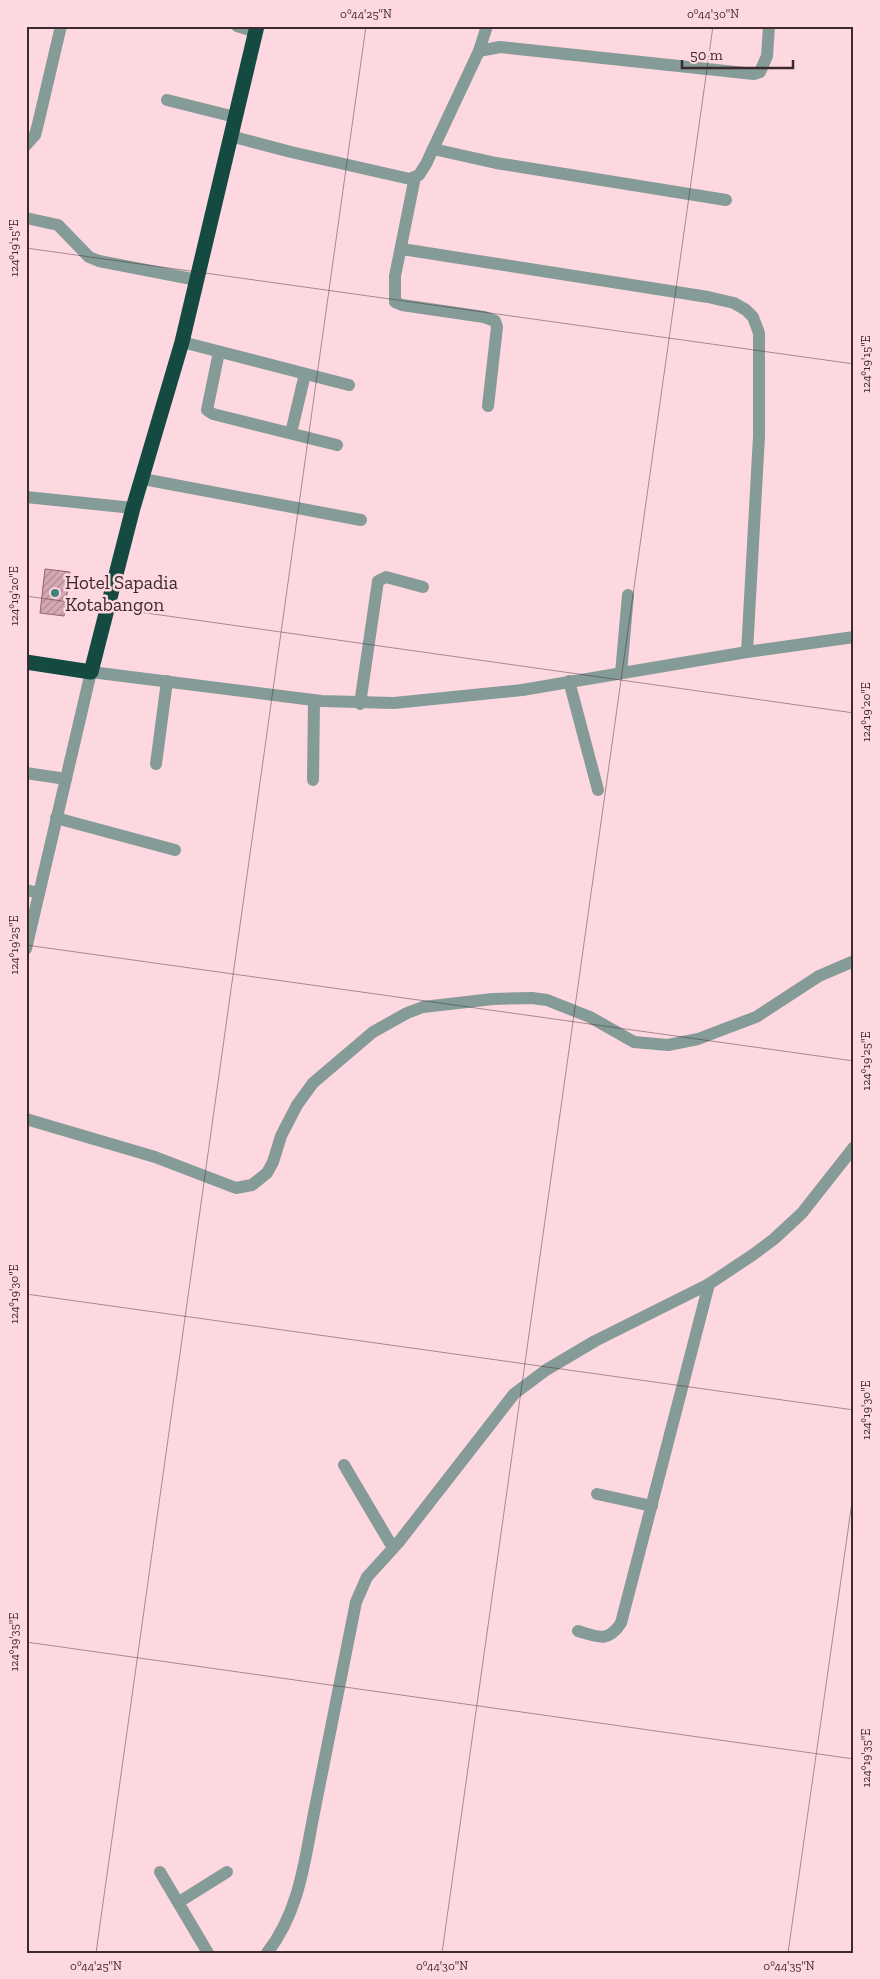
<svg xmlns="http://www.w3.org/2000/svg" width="880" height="1979" viewBox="0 0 880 1979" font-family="'Zilla Slab',serif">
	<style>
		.building { fill: url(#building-hatch); stroke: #906671 }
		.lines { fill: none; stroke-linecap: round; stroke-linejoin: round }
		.minor { stroke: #859b97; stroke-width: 12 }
		.highway { stroke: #154a43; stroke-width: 15 }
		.ticks { fill: none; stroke: #3c2a2e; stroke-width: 1; stroke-opacity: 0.45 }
		.poi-dot { fill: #40857b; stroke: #fed8e0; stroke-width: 2 }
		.labels { text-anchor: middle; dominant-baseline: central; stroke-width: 5; stroke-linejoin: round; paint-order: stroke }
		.poi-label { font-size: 19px; fill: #3c2a2e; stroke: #fed8e0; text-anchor: start }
		.neatline { fill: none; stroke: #3c2a2e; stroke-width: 2 }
		.ticks-label { font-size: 12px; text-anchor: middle; fill: #3c2a2e }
	</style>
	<defs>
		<pattern id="building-hatch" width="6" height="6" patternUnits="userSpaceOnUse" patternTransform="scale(1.25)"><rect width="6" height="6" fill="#d6a8b3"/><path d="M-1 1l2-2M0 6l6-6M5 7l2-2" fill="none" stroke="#af8992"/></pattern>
	</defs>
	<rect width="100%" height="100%" fill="#fed8e0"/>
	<path class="building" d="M45,569L70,572L64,616L40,613Z"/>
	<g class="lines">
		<g class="minor">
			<path d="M237,26L256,32"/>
			<path d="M479,51L487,26"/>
			<path d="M167,100L235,117"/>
			<path d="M230,136L291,152L410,179L419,175L426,164L479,51L500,47L754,74L760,72L767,56L769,26"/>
			<path d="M26,145L35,135L37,128L61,26"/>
			<path d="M433,149L496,163L726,200"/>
			<path d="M415,177L395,276V302L402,305L484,317L495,321L497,327L488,406"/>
			<path d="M26,218L58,225L89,257L99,261L197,280"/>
			<path d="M402,249L708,297L734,303L746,310L753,317L759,333V436L747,652"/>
			<path d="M182,342L349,385"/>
			<path d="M219,352L207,410L213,414L337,445"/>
			<path d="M291,433L305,374"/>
			<path d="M143,479L361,520"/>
			<path d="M26,497L133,508"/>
			<path d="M621,673L628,595"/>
			<path d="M569,681L598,790"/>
			<path d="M360,704L378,581L386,577L423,587"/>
			<path d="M156,764L167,681"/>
			<path d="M26,773L66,779"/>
			<path d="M313,780L314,700"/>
			<path d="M56,818L175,850"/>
			<path d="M26,890L39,893"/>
			<path d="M26,949L91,672L321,701L394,703L522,690L747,652L854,637"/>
			<path d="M26,1119L155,1157L236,1188L252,1185L267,1173L273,1162L281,1136L297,1105L313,1083L373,1032L407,1013L423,1007L493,999L532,998L547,1000L590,1017L634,1042L668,1045L698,1039L756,1017L819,976L854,961"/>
			<path d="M344,1465L393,1548"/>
			<path d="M597,1494L652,1506"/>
			<path d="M578,1631C598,1637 608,1643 621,1623L709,1284"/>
			<path d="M160,1872L208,1953"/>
			<path d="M179,1902L227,1872"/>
			<path d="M267,1953C298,1913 304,1866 313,1818C328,1746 341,1674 356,1602L367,1577L398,1543L514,1394L546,1370L595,1341L709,1284L754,1254L774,1239L802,1213L854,1147"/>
		</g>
		<path class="highway" d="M26,662L91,672L133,508L182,342L257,26"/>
	</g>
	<path class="ticks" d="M26,248L854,364M26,596L854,713M26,945L854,1061M26,1294L854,1410M26,1642L854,1759M96,1953L366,26M442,1953L713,26M788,1953L854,1488"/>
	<circle class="poi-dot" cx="55" cy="593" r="5"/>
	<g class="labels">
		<g class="poi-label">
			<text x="65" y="582">Hotel Sapadia<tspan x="65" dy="22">Kotabangon</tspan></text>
		</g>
	</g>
	<rect width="880" height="1979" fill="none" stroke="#fed8e0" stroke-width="55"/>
	<path d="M682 60v8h111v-8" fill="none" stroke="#3c2a2e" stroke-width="2.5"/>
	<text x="690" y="60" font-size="15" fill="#3c2a2e" stroke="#fed8e0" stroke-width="4" paint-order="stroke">50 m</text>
	<rect x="28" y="28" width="824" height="1924" class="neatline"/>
	<g class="ticks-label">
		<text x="366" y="18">0°44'25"N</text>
		<text x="713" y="18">0°44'30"N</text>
		<text transform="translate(14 248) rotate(-90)" y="4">124°19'15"E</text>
		<text transform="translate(866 364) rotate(-90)" y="4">124°19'15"E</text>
		<text transform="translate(14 596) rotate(-90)" y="4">124°19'20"E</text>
		<text transform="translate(866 712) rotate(-90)" y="4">124°19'20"E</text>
		<text transform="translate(14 945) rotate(-90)" y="4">124°19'25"E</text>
		<text transform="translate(866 1061) rotate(-90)" y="4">124°19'25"E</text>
		<text transform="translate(14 1294) rotate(-90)" y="4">124°19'30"E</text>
		<text transform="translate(866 1410) rotate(-90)" y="4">124°19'30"E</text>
		<text transform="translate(14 1642) rotate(-90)" y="4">124°19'35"E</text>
		<text transform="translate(866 1758) rotate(-90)" y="4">124°19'35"E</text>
		<text x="96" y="1970">0°44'25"N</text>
		<text x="442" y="1970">0°44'30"N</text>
		<text x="789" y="1970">0°44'35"N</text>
	</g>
</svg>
